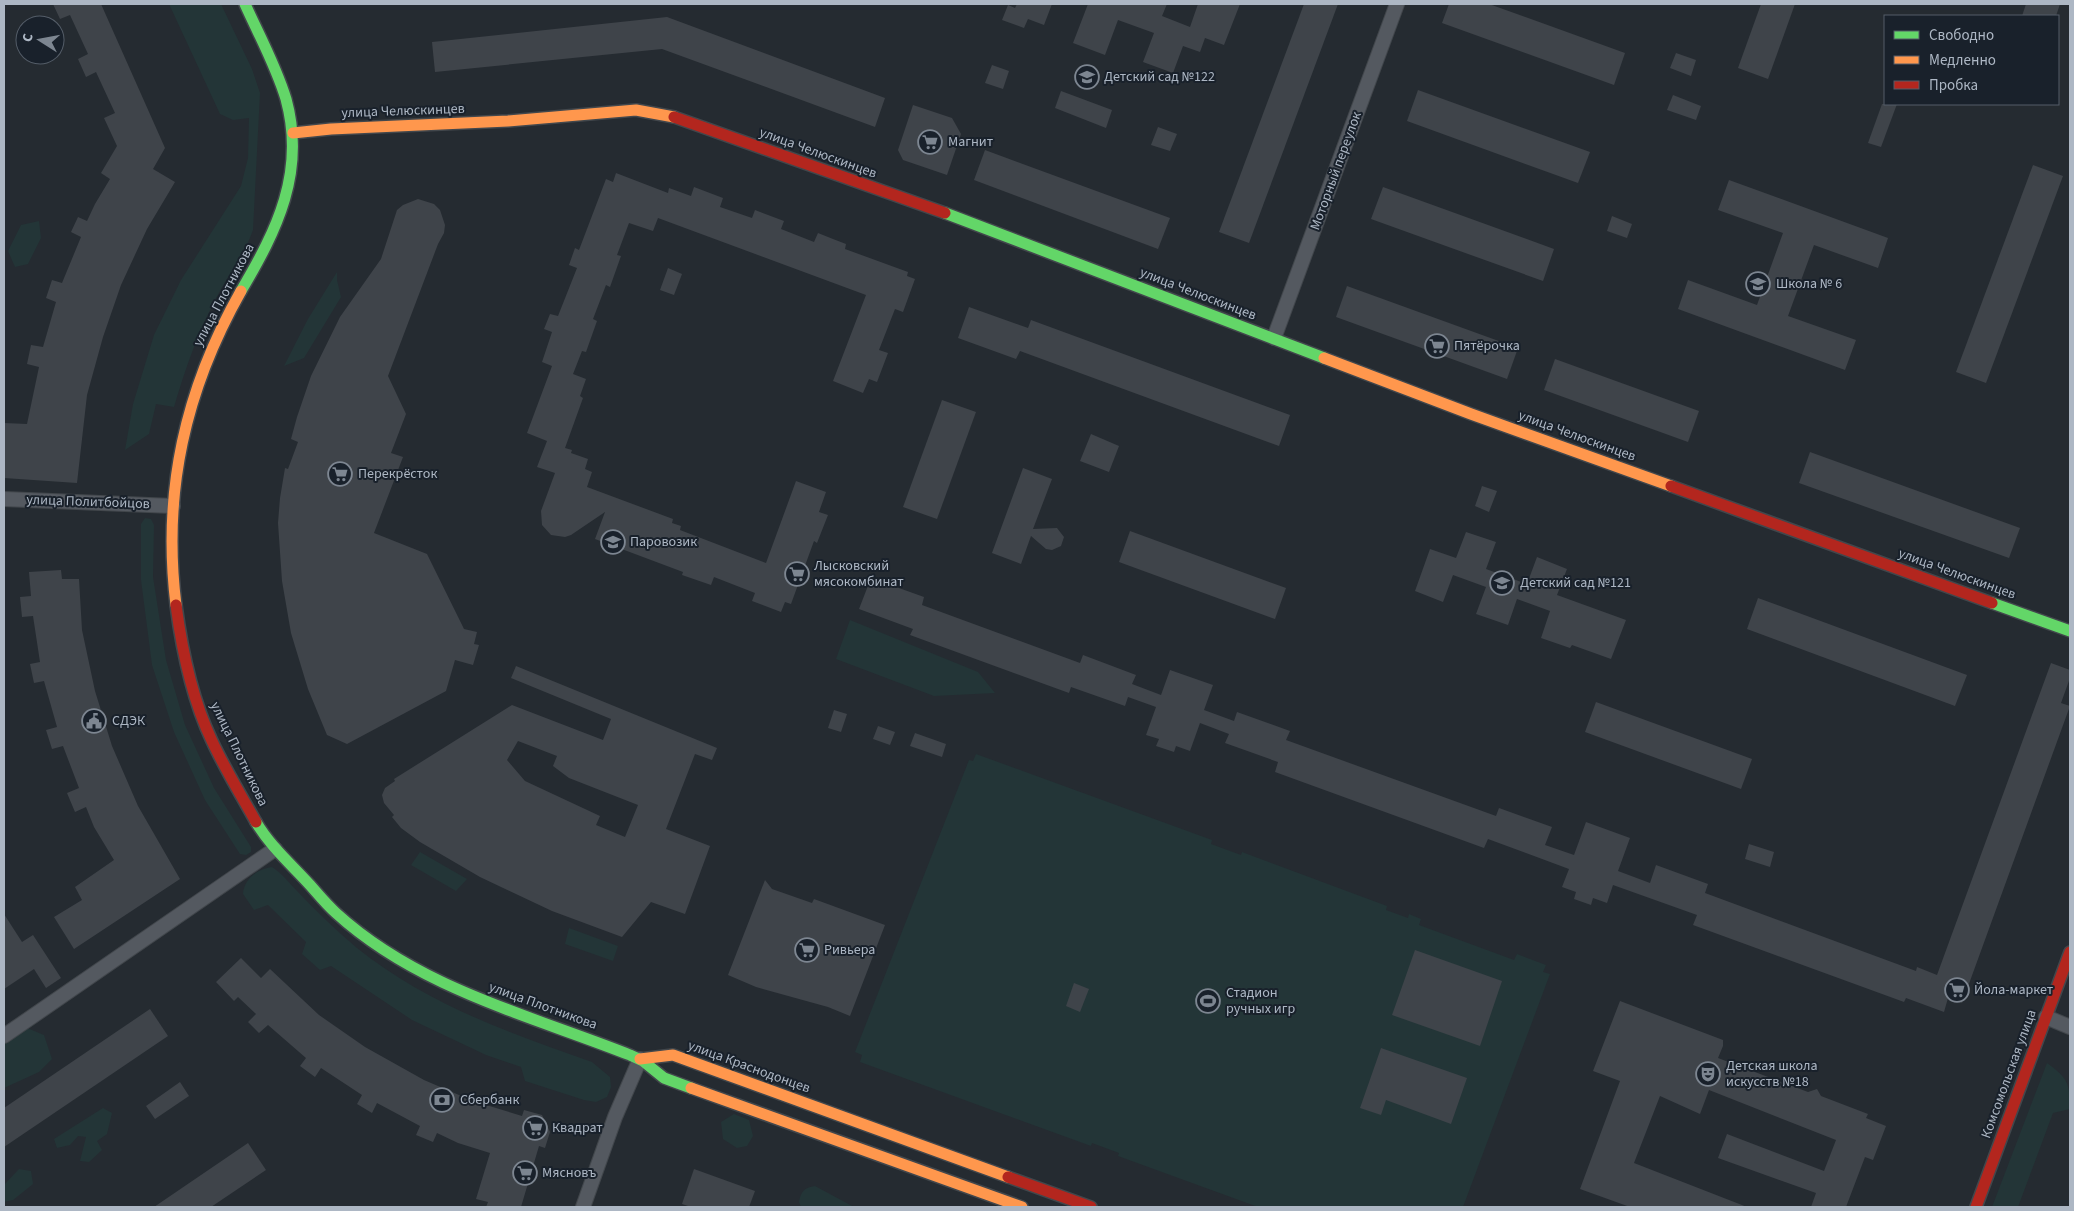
<svg xmlns="http://www.w3.org/2000/svg" width="2074" height="1211" viewBox="0 0 2074 1211" font-family="'Source Sans 3',sans-serif">
	<style>
		.green { fill: #233537 }
		.building { fill: #3f444a; fill-rule: evenodd }
		.lines { fill: none; stroke-linecap: round; stroke-linejoin: round }
		.street-casing { stroke: #42474c; stroke-width: 16 }
		.fast-casing { stroke: #42474c; stroke-width: 14 }
		.slow-casing { stroke: #42474c; stroke-width: 14 }
		.jam-casing { stroke: #42474c; stroke-width: 14 }
		.street { stroke: #545960; stroke-width: 14 }
		.fast { stroke: #63d668; stroke-width: 11 }
		.slow { stroke: #ff974d; stroke-width: 11 }
		.jam { stroke: #b3261e; stroke-width: 11 }
		.labels { text-anchor: middle; dominant-baseline: central; stroke-width: 4; stroke-linejoin: round; paint-order: stroke }
		.poi-label { font-size: 14px; fill: #adb7c4; stroke: #19212b; text-anchor: start }
		.street-label { font-size: 14px; fill: #adb7c4; stroke: #19212b }
	</style>
	<rect width="100%" height="100%" fill="#252b31"/>
	<g class="green">
		<path d="M169,4H221L252,69L260,93L253,230C244,256 227,276 215,300C197,335 185,370 174,407L156,404L149,434L125,450L133,404L154,335L181,280L241,186L248,158L249,118L233,120L220,114Z"/>
		<path d="M39,221L41,238L28,264L15,267L8,251L21,225Z"/>
		<path d="M337,272V280L341,297L304,358L284,366L308,319Z"/>
		<path d="M145,518L151,519L154,525L153,577L166,660L185,725L214,788L251,847V852L246,855L240,854L205,800L174,732L152,665L141,580V524Z"/>
		<path d="M850,620L978,672L995,693L934,696L836,659Z"/>
		<path d="M976,754L1212,840L1211,844L1241,855L1242,852L1387,906L1386,910L1408,918L1409,914L1421,919L1419,925L1514,960L1517,954L1546,965L1543,972L1550,974L1463,1207H1258L1118,1156L1119,1153L1092,1143L1091,1146L860,1062L862,1055L855,1052L969,760L973,761Z"/>
		<path d="M420,852L467,879L456,891L411,865Z"/>
		<path d="M272,867C283,874 290,884 299,893C317,912 337,931 357,948C427,1004 509,1033 592,1062L610,1077L611,1087L607,1097L596,1102L584,1100L525,1081L521,1067L486,1055L412,1020L331,966L320,970L302,954L306,942L268,905L254,910L243,894C244,879 257,869 272,867Z"/>
		<path d="M569,928L618,946L613,961L565,944Z"/>
		<path d="M27,1028L44,1035L52,1059L39,1072L4,1088V1044Z"/>
		<path d="M2047,1063C2068,1078 2070,1084 2070,1109L2053,1113L2018,1207H1992Z"/>
		<path d="M103,1108L112,1113L107,1134L97,1141L102,1150L89,1162L80,1161L86,1137L78,1136L70,1145L57,1148L54,1139Z"/>
		<path d="M734,1114L749,1120L753,1136L747,1146L737,1148L723,1139L721,1122Z"/>
		<path d="M19,1169L31,1171L33,1184L13,1200L4,1202V1185Z"/>
		<path d="M815,1186L854,1207H801L799,1202C801,1191 804,1188 815,1186Z"/>
	</g>
	<g class="building">
		<path d="M53,4H101L165,148L153,169L175,182L147,229L121,285L103,337L87,395L77,483L4,478V423L27,424L39,367L27,364L31,345L43,347L56,302L46,298L52,280L62,283L81,237L71,232L78,217L87,221L95,204L110,179L101,173L117,146L104,118L115,113L96,72L86,77L78,59L88,54L70,15L60,19Z"/>
		<path d="M1017,4H1052L1044,25L1028,19L1024,28L1002,20L1008,5L1015,8Z"/>
		<path d="M1088,4H1167L1162,16L1190,27L1198,4H1240L1224,45L1205,38L1200,52L1183,46L1173,73L1143,62L1154,33L1118,20L1105,55L1073,43Z"/>
		<path d="M1304,4H1338L1249,243L1219,232Z"/>
		<path d="M1449,4H1489L1625,53L1614,85L1442,23Z"/>
		<path d="M1761,4H1795L1768,79L1738,68Z"/>
		<path d="M2026,4H2060L2056,16H2022Z"/>
		<path d="M667,17L885,98L875,127L662,49L435,72L432,42Z"/>
		<path d="M1676,53L1696,60L1691,76L1670,68Z"/>
		<path d="M992,65L1009,71L1003,89L985,83Z"/>
		<path d="M1418,90L1590,152L1578,183L1407,121Z"/>
		<path d="M1061,91L1112,110L1106,128L1055,108Z"/>
		<path d="M1673,95L1701,106L1696,120L1667,110Z"/>
		<path d="M1882,104H1897L1881,147L1868,143Z"/>
		<path d="M913,105L952,118L961,134L947,175L903,160L898,150Z"/>
		<path d="M1158,127L1177,134L1170,151L1151,145Z"/>
		<path d="M985,150L1170,218L1158,249L974,180Z"/>
		<path d="M2033,165L2063,176L1986,383L1956,372Z"/>
		<path d="M616,173L668,193L669,188L691,196L694,187L723,198L720,207L752,218L755,210L784,221L781,229L814,242L818,233L833,239L846,244L845,249L908,272L907,276L915,279L903,312L895,309L879,350L888,353L877,382L869,379L863,393L833,381L866,295L658,218L653,231L629,223L617,255L621,256L610,287L606,285L593,319L597,321L586,352L582,351L573,374L586,379L580,396L583,398L565,448L572,450L571,453L588,459L585,469L592,472L587,487L673,519L672,523L681,526L680,530L766,563L796,481L826,492L819,512L828,515L817,543L814,541L791,604L785,602L781,612L752,601L755,593L714,577L711,585L682,575L683,572L595,539L605,512L571,535L565,537L551,535L542,525L541,511L555,473L537,467L547,441L527,433L552,366L542,362L552,332L544,329L550,314L558,316L577,268L569,265L575,248L579,250L606,179L613,182Z"/>
		<path d="M1729,180L1888,238L1878,268L1814,245L1788,316L1856,340L1845,370L1678,309L1688,280L1757,305L1783,233L1718,210Z"/>
		<path d="M1383,187L1554,249L1543,281L1371,219Z"/>
		<path d="M418,199L434,204L440,210L445,225L444,233L438,244L388,376L406,414L391,453L403,457L374,533L427,554L464,629L477,632L474,644L479,645L473,665L455,660L446,691L347,744L327,735L308,689L291,633L282,581L278,523L280,498L285,468L288,469L298,442L291,439L297,417L311,376L340,317L381,259L397,210L403,205Z"/>
		<path d="M1612,216L1632,224L1627,238L1607,231Z"/>
		<path d="M668,268L682,274L674,295L660,290Z"/>
		<path d="M1347,286L1518,348L1507,379L1336,317Z"/>
		<path d="M969,307L1028,328L1031,320L1290,415L1279,446L1020,351L1016,359L958,338Z"/>
		<path d="M1555,359L1699,411L1688,442L1544,390Z"/>
		<path d="M942,400L976,412L937,519L903,507Z"/>
		<path d="M1091,434L1119,446L1109,472L1080,461Z"/>
		<path d="M1810,452L2020,528L2009,558L1799,483Z"/>
		<path d="M1023,468L1052,479L1033,529L1057,528L1064,537L1061,546L1052,550L1046,549L1031,536L1021,564L992,553Z"/>
		<path d="M1482,486L1497,491L1489,512L1475,506Z"/>
		<path d="M1130,531L1286,588L1275,619L1119,562Z"/>
		<path d="M1466,532L1496,542L1486,569L1527,584L1537,557L1567,569L1557,595L1626,620L1611,659L1572,645L1570,648L1541,638L1550,611L1517,599L1508,625L1476,614L1486,587L1453,575L1443,602L1415,591L1430,549L1456,558Z"/>
		<path d="M61,570L62,579H79L82,630L95,691L112,746L138,806L180,879L74,949L54,917L82,900L75,887L114,860L94,827L86,807L75,812L67,793L79,788L63,746L52,749L46,730L57,727L44,681L34,683L30,664L40,662L33,616L22,617L20,597L31,596L29,572Z"/>
		<path d="M871,578L924,597L922,605L1080,663L1083,655L1136,675L1132,684L1161,695L1170,670L1213,685L1204,710L1234,721L1237,712L1290,731L1286,740L1496,816L1499,808L1552,827L1545,845L1574,855L1586,822L1630,838L1618,871L1650,883L1656,865L1708,884L1705,893L1916,971L1917,967L1937,975L2051,663L2070,670V678L2061,703L2070,706L1962,1003L1948,998L1944,1012L1906,998L1904,1002L1693,925L1697,915L1613,885L1607,903L1593,898L1591,905L1574,899L1576,892L1562,887L1569,869L1488,839L1484,848L1275,772L1278,762L1225,743L1229,734L1200,723L1190,751L1176,746L1174,752L1156,746L1159,739L1146,735L1156,707L1128,697L1125,706L1071,687L1069,693L910,635L913,629L859,609Z"/>
		<path d="M1758,598L1967,675L1955,706L1747,629Z"/>
		<path d="M516,666L717,748L712,760L695,754L666,829L710,846L685,914L651,902L622,937L552,911L480,877L420,842L401,828L392,817L394,815L384,803L382,795L385,788L395,781L394,779L512,705L603,740L611,719L511,678ZM518,741L557,756L553,766L569,778L638,805L625,837L596,825L600,816L525,781L507,760Z"/>
		<path d="M1596,702L1752,759L1741,789L1585,732Z"/>
		<path d="M834,710L847,714L841,732L828,728Z"/>
		<path d="M878,726L895,732L890,745L873,739Z"/>
		<path d="M915,733L946,744L942,757L910,746Z"/>
		<path d="M1749,844L1774,852L1770,867L1745,859Z"/>
		<path d="M765,880L772,889L812,903L814,899L885,925L850,1016L828,1007L756,987L728,975Z"/>
		<path d="M4,914L22,942L33,935L61,978L46,988L34,969L4,989Z"/>
		<path d="M1415,950L1502,981L1480,1046L1392,1015Z"/>
		<path d="M241,958L261,978L270,969L319,1015L365,1047L424,1080L473,1101L522,1116L524,1110L542,1115L550,1132L545,1148L539,1146L521,1207H486L488,1202L476,1199L490,1153L458,1143L437,1133L433,1142L416,1135L420,1126L377,1103L372,1113L357,1104L362,1095L321,1068L315,1077L300,1066L306,1058L268,1025L259,1033L248,1022L256,1014L238,997L234,1001L216,982Z"/>
		<path d="M1074,983L1089,989L1080,1012L1066,1006Z"/>
		<path d="M1620,1001L1723,1040V1046L1718,1058L1808,1092L1817,1089L1821,1096L1868,1114L1866,1118L1886,1126L1873,1160L1865,1157L1846,1207H1811L1816,1193L1718,1158L1727,1134L1824,1171L1836,1140L1709,1090L1700,1114L1660,1096L1634,1163L1747,1207H1630L1580,1189L1620,1081L1593,1071Z"/>
		<path d="M150,1009L168,1036L4,1147V1108Z"/>
		<path d="M1381,1048L1467,1078L1451,1124L1386,1100L1381,1115L1360,1108Z"/>
		<path d="M180,1082L189,1096L155,1119L146,1106Z"/>
		<path d="M248,1143L266,1170L211,1207H154Z"/>
		<path d="M694,1169L755,1191L749,1207H691L682,1204Z"/>
	</g>
	<g class="lines">
		<g class="street-casing">
			<g id="street">
				<path d="M1274,338L1397,4"/>
				<path d="M4,499L173,506"/>
				<path d="M2046,1017L2070,1027"/>
				<path d="M4,1036L275,849"/>
				<path d="M583,1207L615,1117L640,1059"/>
			</g>
		</g>
		<g class="fast-casing">
			<g id="fast">
				<path d="M945,213L1324,358"/>
				<path d="M241,291C277,230 306,172 286,99C276,66 259,35 245,4"/>
				<path d="M1992,603L2070,631"/>
				<path d="M256,822C270,846 291,864 310,885C318,894 326,904 336,913C418,988 529,1015 630,1055L643,1061L664,1078L691,1088"/>
			</g>
		</g>
		<g class="slow-casing">
			<g id="slow">
				<path d="M293,133L331,129L508,121L636,110L674,117"/>
				<path d="M1324,358L1471,414L1671,486"/>
				<path d="M176,605C162,492 185,390 241,291"/>
				<path d="M640,1059L673,1055L1008,1177"/>
				<path d="M691,1088L1022,1207"/>
			</g>
		</g>
		<g class="jam-casing">
			<g id="jam">
				<path d="M674,117L945,213"/>
				<path d="M1671,486L1992,603"/>
				<path d="M176,605C182,651 192,699 212,741C225,769 241,795 256,822"/>
				<path d="M1008,1177L1091,1207"/>
				<path d="M1976,1207L2070,952"/>
			</g>
		</g>
		<use href="#street" class="street"/>
		<use href="#fast" class="fast"/>
		<use href="#slow" class="slow"/>
		<use href="#jam" class="jam"/>
	</g>
	<defs>
		<g id="school-ring" transform="scale(1.25)"><circle r="9.5" fill="#19212b" stroke="#7d8691" stroke-width="1.5"/><path d="M0-5L7-2L0 1L-7-2ZM-4 1L0 2.5L4 1V4Q0 6-4 4Z" fill="#7d8691"/></g>
		<g id="supermarket-ring" transform="scale(1.25)"><circle r="9.5" fill="#19212b" stroke="#7d8691" stroke-width="1.5"/><path d="M-6-5.5h2.5l.6 2H6L4.5 2H-2.5L-4.4-4H-6ZM-1.5 3.2a1.3 1.3 0 1 0 .1 0ZM3 3.2a1.3 1.3 0 1 0 .1 0Z" fill="#7d8691"/></g>
		<g id="civic-ring" transform="scale(1.25)"><circle r="9.5" fill="#19212b" stroke="#7d8691" stroke-width="1.5"/><path d="M-.6-6.5H3V-4.5H.6V-3L4-1V1h2V6H-6V1h2V-1L-.6-3ZM-1.2 2.5V6h2.4V2.5Z" fill="#7d8691"/></g>
		<g id="stadium-ring" transform="scale(1.25)"><circle r="9.5" fill="#19212b" stroke="#7d8691" stroke-width="1.5"/><path d="M0-5a6.5 5 0 1 0 0 10a6.5 5 0 1 0 0-10ZM-3.5-1.8h7v3.6h-7Z" fill="#7d8691"/></g>
		<g id="theatre-ring" transform="scale(1.25)"><circle r="9.5" fill="#19212b" stroke="#7d8691" stroke-width="1.5"/><path d="M-5-5.5Q0-4 5-5.5V0Q5 5 0 6Q-5 5-5 0ZM-3.3-2.5H-1v1.5H-3.3ZM1-2.5H3.3v1.5H1ZM-2.8 1Q0 5.5 2.8 1Z" fill="#7d8691"/></g>
		<g id="bank-ring" transform="scale(1.25)"><circle r="9.5" fill="#19212b" stroke="#7d8691" stroke-width="1.5"/><path d="M-6-4H6V4H-6ZM0-2.3a2.3 2.3 0 1 0 0 4.6a2.3 2.3 0 1 0 0-4.6Z" fill="#7d8691"/></g>
	</defs>
	<g fill-rule="evenodd">
		<use href="#school-ring" x="1087" y="77"/>
		<use href="#supermarket-ring" x="930" y="142"/>
		<use href="#school-ring" x="1758" y="284"/>
		<use href="#supermarket-ring" x="1437" y="346"/>
		<use href="#supermarket-ring" x="340" y="474"/>
		<use href="#school-ring" x="613" y="542"/>
		<use href="#supermarket-ring" x="797" y="574"/>
		<use href="#school-ring" x="1502" y="583"/>
		<use href="#civic-ring" x="94" y="721"/>
		<use href="#supermarket-ring" x="807" y="950"/>
		<use href="#supermarket-ring" x="1957" y="990"/>
		<use href="#stadium-ring" x="1208" y="1001"/>
		<use href="#theatre-ring" x="1708" y="1074"/>
		<use href="#bank-ring" x="442" y="1100"/>
		<use href="#supermarket-ring" x="535" y="1128"/>
		<use href="#supermarket-ring" x="525" y="1173"/>
	</g>
	<g class="labels">
		<g class="poi-label">
			<text x="1104" y="77">Детский сад №122</text>
			<text x="948" y="142">Магнит</text>
			<text x="1776" y="284">Школа № 6</text>
			<text x="1454" y="346">Пятёрочка</text>
			<text x="358" y="474">Перекрёсток</text>
			<text x="630" y="542">Паровозик</text>
			<text x="814" y="566">Лысковский<tspan x="814" dy="16">мясокомбинат</tspan></text>
			<text x="1520" y="583">Детский сад №121</text>
			<text x="112" y="721">СДЭК</text>
			<text x="824" y="950">Ривьера</text>
			<text x="1974" y="990">Йола-маркет</text>
			<text x="1226" y="993">Стадион<tspan x="1226" dy="16">ручных игр</tspan></text>
			<text x="1726" y="1066">Детская школа<tspan x="1726" dy="16">искусств №18</tspan></text>
			<text x="460" y="1100">Сбербанк</text>
			<text x="552" y="1128">Квадрат</text>
			<text x="542" y="1173">Мясновъ</text>
		</g>
		<g class="street-label">
			<text transform="translate(403 111) rotate(-2)">улица Челюскинцев</text>
			<text transform="translate(818 153) rotate(20)">улица Челюскинцев</text>
			<text transform="translate(1336 171) rotate(-70)">Моторный переулок</text>
			<text transform="translate(1198 294) rotate(21)">улица Челюскинцев</text>
			<text transform="translate(224 295) rotate(-62)">улица Плотникова</text>
			<text transform="translate(1577 436) rotate(20)">улица Челюскинцев</text>
			<text transform="translate(88 502) rotate(2)">улица Политбойцов</text>
			<text transform="translate(1957 574) rotate(20)">улица Челюскинцев</text>
			<text transform="translate(239 754) rotate(64)">улица Плотникова</text>
			<text transform="translate(543 1006) rotate(20)">улица Плотникова</text>
			<text transform="translate(749 1067) rotate(20)">улица Краснодонцев</text>
			<text transform="translate(2009 1074) rotate(-70)">Комсомольская улица</text>
		</g>
	</g>
	<rect width="2074" height="1211" fill="none" stroke="#adb7c4" stroke-width="10"/>
	<rect x="1884" y="15" width="175" height="90" fill="#19212b" stroke="#545d68"/>
	<rect x="1894" y="31" width="25" height="8" fill="#63d668" stroke="#545d68"/>
	<text x="1929" y="40" font-size="15" fill="#adb7c4">Свободно</text>
	<rect x="1894" y="56" width="25" height="8" fill="#ff974d" stroke="#545d68"/>
	<text x="1929" y="65" font-size="15" fill="#adb7c4">Медленно</text>
	<rect x="1894" y="81" width="25" height="8" fill="#b3261e" stroke="#545d68"/>
	<text x="1929" y="90" font-size="15" fill="#adb7c4">Пробка</text>
	<g transform="translate(40 40) rotate(281)"><circle r="24" fill="#19212b" stroke="#545d68"/>
	<path d="M0-4L9 19L0 12L-9 19Z" fill="#7d8691"/>
	<text y="-8" font-size="14" font-weight="bold" text-anchor="middle" fill="#adb7c4">С</text>
	</g>
</svg>
